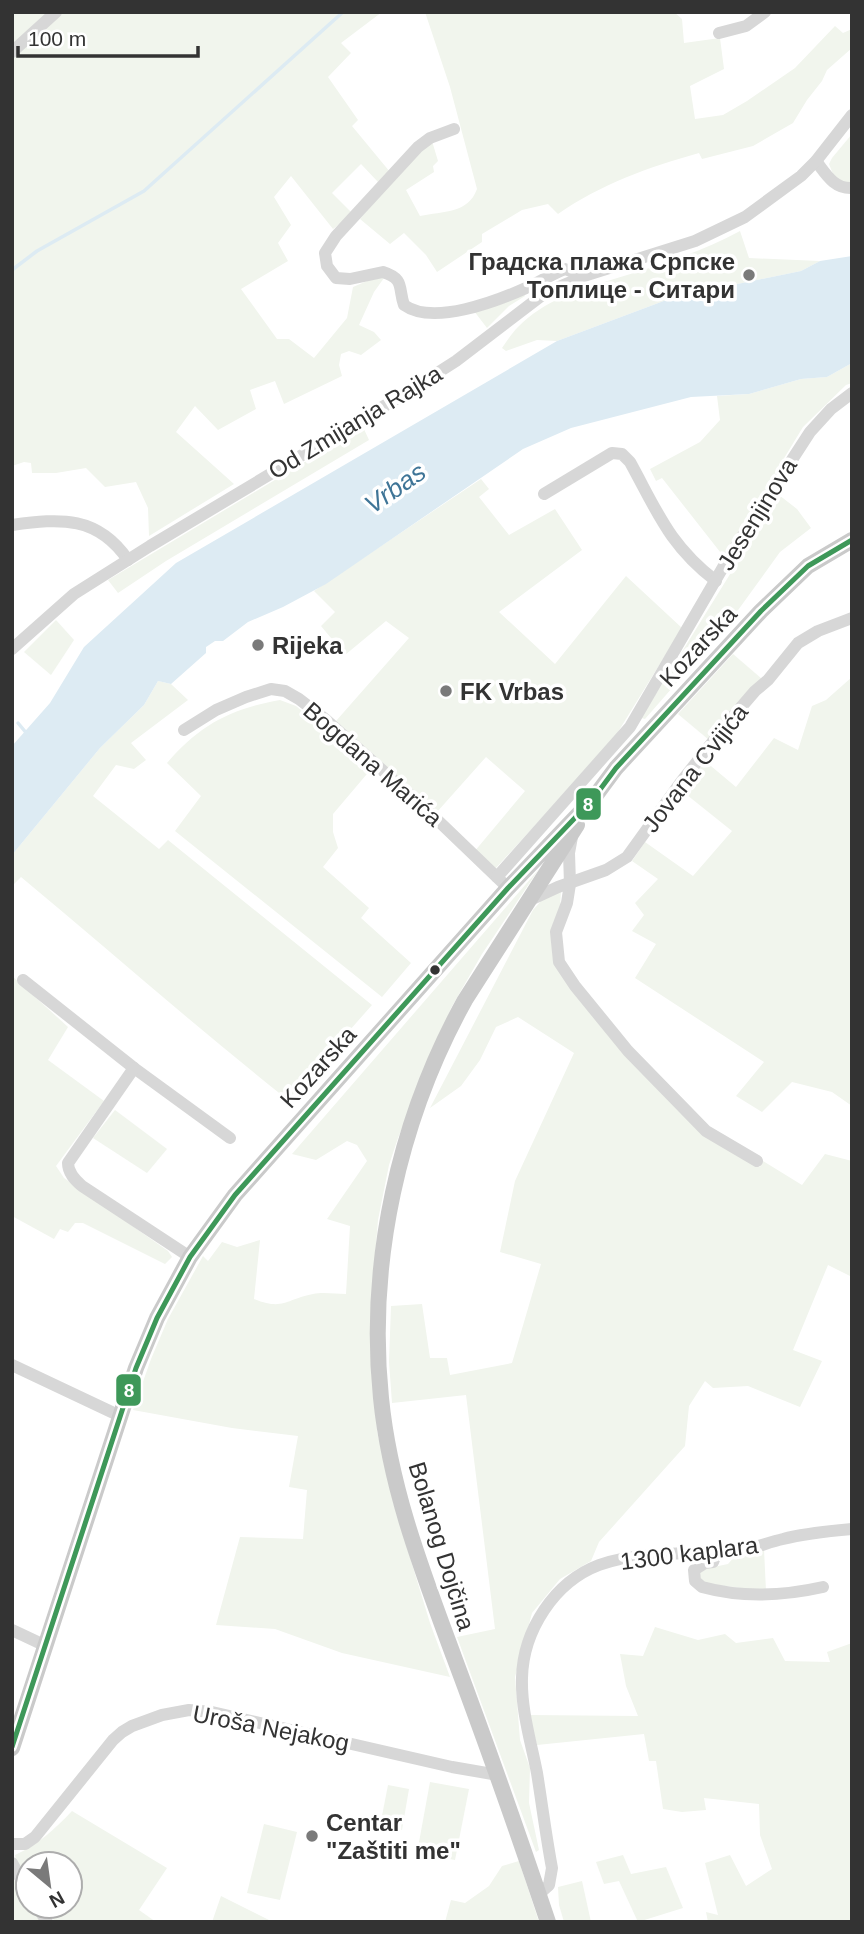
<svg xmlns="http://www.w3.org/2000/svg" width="864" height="1934" viewBox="0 0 864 1934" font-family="Helvetica,sans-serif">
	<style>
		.green { fill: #f1f5ed }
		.water { fill: #ddebf3 }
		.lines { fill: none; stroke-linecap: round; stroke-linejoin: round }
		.stream { stroke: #ddebf3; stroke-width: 3.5 }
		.minor { stroke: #d7d7d7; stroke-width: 12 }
		.major { stroke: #cacaca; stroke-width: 16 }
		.bus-1-casing { stroke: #fff; stroke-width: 10 }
		.bus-1 { stroke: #3e9859; stroke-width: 5 }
		.poi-dot { fill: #7a7a7a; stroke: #fff; stroke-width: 2.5 }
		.bus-dot { fill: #333; stroke: #fff; stroke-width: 2.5 }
		.labels { text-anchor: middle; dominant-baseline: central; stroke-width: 7; stroke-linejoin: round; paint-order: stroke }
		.poi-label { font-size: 24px; font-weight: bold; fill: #333; stroke: #fff; text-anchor: start }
		.street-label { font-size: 24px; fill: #333; stroke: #fff }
		.water-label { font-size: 26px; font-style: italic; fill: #3f7597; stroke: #fff }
		.line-badge { stroke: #fff; stroke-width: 2.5 }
		.badge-label { font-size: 19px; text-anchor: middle; font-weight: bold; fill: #fff }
	</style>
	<rect width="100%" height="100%" fill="#fff"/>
	<g class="green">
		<path d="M12,12H382L341,43L351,53L328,77L358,120L352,126L390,172L378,182L361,164L332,193L353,214L333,229L291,176L274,197L291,225L278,243L288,261L241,289L277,339H289L314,358L347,318L353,287L374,278H384L374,292L359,325L374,332L381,340L361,355L349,351L341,354L339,365L342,376L284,404L275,381L250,390L256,409L218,430L195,406L176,432L234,484L149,536L148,508L136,482L105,487L86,468L56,473H32L31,463L24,462L12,466Z"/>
		<path d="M425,12H674L682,19L684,43L720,38L724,69L690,86L695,119L723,115L747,101L795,68L835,26L843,33L852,29V48L827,70L822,81L807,100L793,123L753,146L702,159L699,153C649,167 601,184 558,214L548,204L522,210L482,234V242L437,272L426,255L404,233L390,244L360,219L415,154L432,141L438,161L433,166L434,172L406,190L420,216C443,211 468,214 477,189L450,87Z"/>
		<path d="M852,134V183H843L833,174L829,164L832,158Z"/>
		<path d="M740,231L749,258L820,261L801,271L723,287L693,290L557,341L537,340L506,351L502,348C507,341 512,333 518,327C544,300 580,290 614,279C657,266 701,252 740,231Z"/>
		<path d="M524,293L525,296L509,306L487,328L474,311Z"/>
		<path d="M852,363V383L846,385L803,427L724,557L662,478L656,481L650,469L700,442L720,420L717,396L749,394L801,379L827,377Z"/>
		<path d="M363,427L369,440L166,561L118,593L108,580Z"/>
		<path d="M481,479L489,489L479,497L509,535L555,509L582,550L499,612L555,664L626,576L682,628L613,740L495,869L474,852L525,791L486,757L437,812L336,721L409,638L386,621L345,655L321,626L335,612L314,591Z"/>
		<path d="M779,495L797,509L811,528L780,552L728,624L645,719L641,718Z"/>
		<path d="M56,620L74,640L51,675L24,652Z"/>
		<path d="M733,654L762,679L709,740L678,714Z"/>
		<path d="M852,677V1106L832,1092L792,1082L762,1112L736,1096L764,1062L635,978L656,944L632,931L644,915L635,903L658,879L632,861L645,842L693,876L732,831L682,791L705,761L736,787L774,738L798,750L812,706L826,700Z"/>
		<path d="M158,681L171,684L188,700L131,743L146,760L134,769L116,765L93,796L159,849L168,840L372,1005L288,1100C197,1028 110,951 21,877L12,886V855L100,748L144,705Z"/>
		<path d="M280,700L296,706L372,768L333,814V832L338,848L323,867L369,908L361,918L411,963L382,997L175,831L201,796L167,763C200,725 230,709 280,700Z"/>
		<path d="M539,869L482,954L451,1008L398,1138L389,1165L378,1220L372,1294V1351L377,1431L394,1505L430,1623L450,1677L342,1653L275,1629L216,1625L240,1537L303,1539L307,1490L289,1487L298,1436L232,1428L133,1410L151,1359L168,1319L203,1256L208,1261L222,1242L237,1247L260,1240L254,1299C284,1311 286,1299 313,1294C323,1292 336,1294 346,1294L350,1226L327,1219L367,1161L357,1145L347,1141L316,1160L292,1154Z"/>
		<path d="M561,890L557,967L704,1135L760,1167L763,1161L802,1185L825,1154L852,1161V1277L828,1265L793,1350L822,1361L800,1407L748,1386L713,1388L705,1381L689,1406L685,1446L599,1542L591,1561L560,1579L532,1613L515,1677L520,1740L530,1768L529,1803L539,1850L536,1852L457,1637L495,1629L466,1395L392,1403L389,1362L391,1306L422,1304L430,1358H447L450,1375L512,1363L541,1264L500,1252L515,1181L574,1053L518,1017L496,1027L480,1060L461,1086L430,1108L533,910L542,900Z"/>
		<path d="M12,976L68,1027L48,1060L104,1101L56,1166L64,1178L168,1251L172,1257L165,1264L83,1223H75L68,1232L60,1229L54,1239L12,1216Z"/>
		<path d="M115,1110L167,1149L147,1173L93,1138Z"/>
		<path d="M764,1549L766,1591L708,1584L698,1578L699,1570L728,1564L735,1556Z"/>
		<path d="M655,1627L698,1640L725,1634L736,1643L773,1638L785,1661L830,1662L827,1652L852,1643V1922H708L706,1912L718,1915L705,1863L730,1855L746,1886L772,1869L760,1835L759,1804L704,1798L706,1810L682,1812L663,1809L656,1761H649L644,1734L537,1745L529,1715L638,1716L626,1686L620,1654L643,1656Z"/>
		<path d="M430,1782L469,1789L455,1860L417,1853Z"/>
		<path d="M388,1785L409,1789L402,1830L380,1826Z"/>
		<path d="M72,1811L167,1868L139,1910L156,1922H55L45,1906H70V1864H28V1880L16,1862L15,1855C39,1844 54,1830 72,1811Z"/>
		<path d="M264,1824L297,1832L280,1900L247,1893Z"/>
		<path d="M623,1855L631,1874L666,1867L683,1908L638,1922L619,1881L604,1884L596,1862Z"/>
		<path d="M519,1861L539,1922H445L451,1900L465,1903L489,1886L502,1866Z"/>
		<path d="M12,1877L28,1901V1906H31L41,1922H12Z"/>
		<path d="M582,1881L591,1922H564L559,1905L558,1887Z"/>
		<path d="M221,1896L269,1920L278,1922H212Z"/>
	</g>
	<path class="water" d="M852,256V363L827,377L801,379L749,394L691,397L571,428L523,449L326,584L283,607L248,622L223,641H215L206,647V653L171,684L158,681L144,705L100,748L12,855V746L50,703L84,647L176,563L557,341L693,290L723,287L801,271L820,261Z"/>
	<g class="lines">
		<g class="stream">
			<path d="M12,270L37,251L144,191L343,12"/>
			<path d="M18,723L28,735"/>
		</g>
		<g class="minor">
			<path d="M719,33L746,26L765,12"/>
			<path d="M12,52L56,12"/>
			<path d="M454,129L430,138L418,147L336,236L325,253L327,266L336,278L350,279L383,272C405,279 398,288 404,305C433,326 497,301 526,288C539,283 551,274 565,269L573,272L577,279"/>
			<path d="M816,161C826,174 834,189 852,188"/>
			<path d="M544,494L612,453L622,454L630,462C657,511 669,545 716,581"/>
			<path d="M12,525C61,518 98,516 128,560"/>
			<path d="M12,649L74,594L150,546L406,393L456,361L545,293L587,275L695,241L745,217L801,176L816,161L852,115"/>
			<path d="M184,730L216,710L246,697L271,689L285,691L299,699L325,719L428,811L503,883"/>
			<path d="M572,837L569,853L570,884L567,903L556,932L559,962L575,986L628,1051L706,1131L757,1161"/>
			<path d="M497,877L630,727L729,557L810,432L831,409L852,393"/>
			<path d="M530,900L558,887L606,870L627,857L681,782L730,720L755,691L768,680L798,643L818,631L852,618"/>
			<path d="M23,980L134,1068L230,1138"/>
			<path d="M134,1068L68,1163C68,1173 75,1180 82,1186L190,1257"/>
			<path d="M12,1365L120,1416"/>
			<path d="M717,1552L713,1562L705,1563L694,1570L695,1581L702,1587C742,1598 783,1596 823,1587"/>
			<path d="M12,1630L46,1646"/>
			<path d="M12,1844H25L35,1837L113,1740L122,1732L132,1726L162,1715L189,1710L212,1712L452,1767L498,1775"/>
			<path d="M12,1863L28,1892"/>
			<path d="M539,1894L549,1885L552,1868C546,1836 542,1804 537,1773C531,1742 521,1710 522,1678C523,1631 554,1582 599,1565C638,1551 690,1554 731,1552C749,1550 766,1543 783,1539C806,1533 829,1531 852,1529"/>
			<path d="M37,1906L47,1922"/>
		</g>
		<g class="major">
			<path d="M12,1748L136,1368L157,1318L190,1257L235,1195L508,888L593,799L616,768L761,611L808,566L852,540"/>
			<path d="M548,1922C518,1833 487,1745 454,1657C423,1573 390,1489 381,1398C367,1262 399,1119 465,1000L577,825"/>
		</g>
		<g class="bus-1-casing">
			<path id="bus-1" d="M12,1747L136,1368L157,1318L190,1257L235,1195L508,888L593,799L616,768L761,611L808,566L852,540"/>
		</g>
		<use href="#bus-1" class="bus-1"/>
	</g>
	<g class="poi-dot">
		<circle cx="749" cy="275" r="7"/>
		<circle cx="258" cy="645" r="7"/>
		<circle cx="446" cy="691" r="7"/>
		<circle cx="312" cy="1836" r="7"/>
	</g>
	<circle class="bus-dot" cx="435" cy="970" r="6"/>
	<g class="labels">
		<g class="poi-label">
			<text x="735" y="261" text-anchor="end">Градска плажа Српске<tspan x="735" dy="28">Топлице - Ситари</tspan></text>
			<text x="272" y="645">Rijeka</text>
			<text x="460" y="691">FK Vrbas</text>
			<text x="326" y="1822">Centar<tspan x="326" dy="28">"Zaštiti me"</tspan></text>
		</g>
		<g class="street-label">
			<text transform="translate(355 422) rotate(-31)">Od Zmijanja Rajka</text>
			<text transform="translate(757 514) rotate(-58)">Jesenjinova</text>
			<text transform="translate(698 646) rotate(-47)">Kozarska</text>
			<text transform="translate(373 764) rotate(41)">Bogdana Marića</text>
			<text transform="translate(695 768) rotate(-52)">Jovana Cvijića</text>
			<text transform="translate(318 1067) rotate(-48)">Kozarska</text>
			<text transform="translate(442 1546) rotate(73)">Bolanog Dojčina</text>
			<text transform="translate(689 1553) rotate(-7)">1300 kaplara</text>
			<text transform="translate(271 1728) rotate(11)">Uroša Nejakog</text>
		</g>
		<g class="water-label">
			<text transform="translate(395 488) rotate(-35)">Vrbas</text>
		</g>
	</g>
	<g class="line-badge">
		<rect x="575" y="787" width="27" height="34" rx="7" fill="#3e9859"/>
		<rect x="115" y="1373" width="27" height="34" rx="7" fill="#3e9859"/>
	</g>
	<g class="badge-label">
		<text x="588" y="811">8</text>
		<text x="129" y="1397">8</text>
	</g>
	<rect width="864" height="1934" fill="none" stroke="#333333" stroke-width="28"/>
	<g transform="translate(49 1885) rotate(151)"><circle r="33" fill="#ffffff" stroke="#adadad" stroke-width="2"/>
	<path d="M0-5L12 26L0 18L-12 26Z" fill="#7a7a7a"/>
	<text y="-10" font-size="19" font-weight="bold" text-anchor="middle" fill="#333333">N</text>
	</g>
	<path d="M18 46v10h180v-10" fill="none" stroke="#333333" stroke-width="3.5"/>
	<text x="28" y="46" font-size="21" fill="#333333" stroke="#ffffff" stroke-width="5" paint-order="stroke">100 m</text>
</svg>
